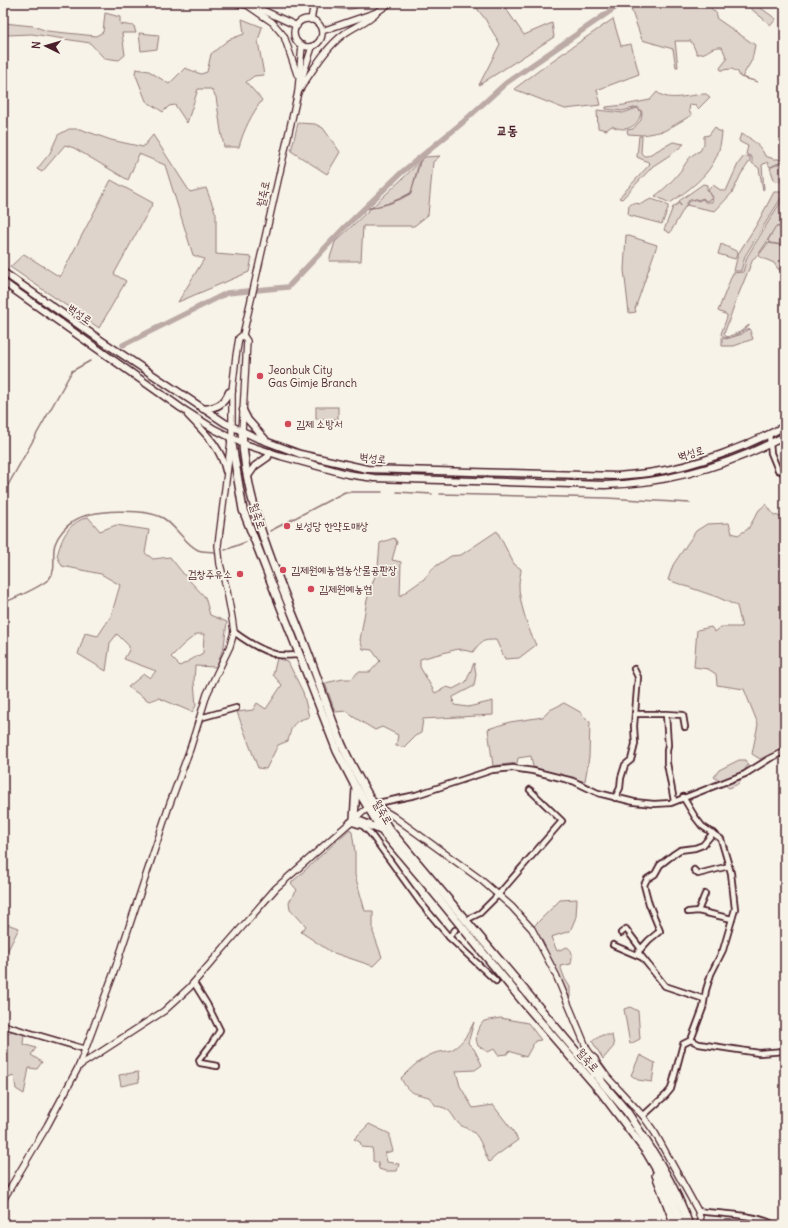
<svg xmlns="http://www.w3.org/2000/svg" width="788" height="1228" viewBox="0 0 788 1228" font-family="Delius,'Poor Story',sans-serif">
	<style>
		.green { fill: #ded4cc; stroke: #947a7c; fill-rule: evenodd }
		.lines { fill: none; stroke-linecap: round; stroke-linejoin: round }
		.stream { stroke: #8e7275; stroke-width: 1.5 }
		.canal { stroke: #bcaaa7; stroke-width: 5.5 }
		.minor-casing { stroke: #4a1f2b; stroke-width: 8 }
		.tertiary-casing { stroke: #4a1f2b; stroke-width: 8 }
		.secondary-casing { stroke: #4a1f2b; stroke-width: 9 }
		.primary-casing { stroke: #4a1f2b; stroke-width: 10 }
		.minor { stroke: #f7f3e8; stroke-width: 4.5 }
		.tertiary { stroke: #f7f3e8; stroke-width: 5.5 }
		.secondary { stroke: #f7f3e8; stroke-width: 6 }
		.primary { stroke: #f7f3e8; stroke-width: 7 }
		.poi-dot { fill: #d1495b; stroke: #f7f3e8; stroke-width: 1.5 }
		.labels { text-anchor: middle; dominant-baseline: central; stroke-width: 3.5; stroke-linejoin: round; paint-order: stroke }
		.street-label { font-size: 11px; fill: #4a1f2b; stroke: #f7f3e8 }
		.poi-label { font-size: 11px; fill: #4a1f2b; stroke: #f7f3e8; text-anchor: start }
		.quarter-label { font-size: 13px; font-weight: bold; fill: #4a1f2b; stroke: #f7f3e8 }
	</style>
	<rect width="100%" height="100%" fill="#f7f3e8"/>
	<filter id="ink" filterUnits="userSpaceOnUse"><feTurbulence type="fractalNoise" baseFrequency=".025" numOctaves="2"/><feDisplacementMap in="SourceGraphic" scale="8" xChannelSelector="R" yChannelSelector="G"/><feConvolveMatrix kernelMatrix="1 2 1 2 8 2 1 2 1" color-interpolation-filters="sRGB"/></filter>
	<g filter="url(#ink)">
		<g class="green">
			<path d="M321,3H361L363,6C347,12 337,9 321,4Z"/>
			<path d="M473,3H502L524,35L552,23L554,37L479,85L500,44L485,19Z"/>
			<path d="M683,3H710L708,5L717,14L716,18L755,45L752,60L742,77L758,82L740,77L738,72L732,69L721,70L720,68L727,59L722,47C709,46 708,55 697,54L691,41H675L678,67H676L673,49L642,40L631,9L635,7L676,5Z"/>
			<path d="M754,3L776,19L771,25L750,8Z"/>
			<path d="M105,13L120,17V24L134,26L136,33H122L125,55L119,60L104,58L90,43L32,34L7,35L3,33V22L4,23L33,26L47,31L96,36L103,32Z"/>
			<path d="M242,19L262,27L258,41L264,75L254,76L246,82L262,100C252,114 243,131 239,147H224L221,131L216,97L211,89H198L187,123L175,105L169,106L163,112L146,101L135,73L136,69L149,71L169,84L185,68L201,74L207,72L211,54L228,40L244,34Z"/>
			<path d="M613,19L621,46L631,44L639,74L597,90L601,105L565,109L514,89L556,58Z"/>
			<path d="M139,33L159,35L157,49L141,51Z"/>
			<path d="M657,92C668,103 692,94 706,94L710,97L698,109L696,105L690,104L689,111L692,115L664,131L643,135L628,134L627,130L633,129L641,120L642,112L638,107L622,111L606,109V107L624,105L650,100Z"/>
			<path d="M637,108L641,112C639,127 625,133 612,126L606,130L598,128L597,110L623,113Z"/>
			<path d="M298,123L315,124L323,128L340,152L327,174L291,151Z"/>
			<path d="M715,127L717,130L722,132C720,168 697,184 670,203L655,196C665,189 675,178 682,169C687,161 691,154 700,151L704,144V136L709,135Z"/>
			<path d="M69,129H80L111,140L143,147L153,135L190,192L206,188L216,214V254L252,257L249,272L178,302L204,259L193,255L165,165L139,154L128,180L74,148L65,145L42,172L37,169L50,153L58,135Z"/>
			<path d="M741,134L749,137V138C755,142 762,148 765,156L774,159H779L781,162L770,167L767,162L762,165L764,189L763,190L759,168L752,163V157L746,154L748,146L740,142L739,140Z"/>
			<path d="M639,136H642L641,153L644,156H647L673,142L684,144L673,153L653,166L622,199L619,198L650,164L648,162L637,157Z"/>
			<path d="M440,156L433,162L428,215L414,226H363L361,261H329L335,242L401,180L425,157Z"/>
			<path d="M744,156L750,157V161L741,174L732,193L715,211L686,205L670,233L664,230L673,207L679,203L681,206L679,201L703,184L707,185V189L712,199L706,201L703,198L698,200L697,199L689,200L686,205L688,204L690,201L697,200L698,201L703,199L705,202H712L713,197L708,190L713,185L722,191H726L738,164Z"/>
			<path d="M780,163H782L784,170L785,180L775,182L770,168Z"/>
			<path d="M111,180L153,203L114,274L126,281L99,328L10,267L24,254L60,277Z"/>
			<path d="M774,192H785V196L781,198L745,256L741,271H734L738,254L757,224Z"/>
			<path d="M783,198H785L784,227L776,226C769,236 763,252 753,259L735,303L724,334L727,337L740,332L749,325V326C743,332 727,344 721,334L727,317V315L718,311L732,275L733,273L743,272L747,257Z"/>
			<path d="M651,199L664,203L668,206V209L662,224L628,215L629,205L634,203L641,204Z"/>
			<path d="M776,227H783L785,236V245L770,243L768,240Z"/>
			<path d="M626,235L657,245L635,309L636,312L629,313L624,270Z"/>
			<path d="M768,243L785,246V272L778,269L774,263L758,256Z"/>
			<path d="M721,244L738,252L735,259L718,254Z"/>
			<path d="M749,328L753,339L734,346H722V337L726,339L742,334Z"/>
			<rect x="316" y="407" width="22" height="12"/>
			<path d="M766,504L774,515L785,518V747L760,759L752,754L758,724L744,689L717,685L716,674L708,669L694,667L697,630L711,627L715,632L721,627H742L737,606L717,597L668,580L673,565L696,531L707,524L729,523L732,533L738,535L748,529L759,510Z"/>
			<path d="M88,517L100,531L116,525L149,530L145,553L153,559L170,557L186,577L205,597L210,615L227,622L224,646L216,667L195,666L194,681L196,706L192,712L159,698L149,701L128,687L144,674L150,678L156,671L124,659L129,650V646L117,634L110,643L106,671L78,654L85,633L98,636L111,616L120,585L101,574L62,566L57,556C62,537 68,523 88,517ZM197,634H204L203,653L180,666L171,657L184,644Z"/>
			<path d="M497,531L514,564L521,569C521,574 519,579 519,584C518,599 529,632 536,645L519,658L505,659L496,640C482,640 481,641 473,652L458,649L420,659V667L435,693L447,687L453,689L466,682L474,663L476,674L474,686L453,697L454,705L468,707L493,701V715L423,719L421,733L415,736L404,747L396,746L398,735L382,727L375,730L352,716L347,711L335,712L325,683L343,679H352L358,672H370L380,661L372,650L363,649L360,640L367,600L378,567L380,543L394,538L397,542L392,560L401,562L400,596L424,579L433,568L451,556L461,555Z"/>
			<path d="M277,658L288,662L303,692L309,717C292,722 292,725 288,741L278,745L266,769L258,768L237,712L253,710L257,703L266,709L282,685L273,675Z"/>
			<path d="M564,703L580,712L590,722L589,757L585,781L577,780L533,767L531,756L518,758L517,763L493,766L488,729L510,722L543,717L550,710Z"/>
			<path d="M739,760H745L748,765C739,776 747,782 729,788L714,777L719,770Z"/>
			<path d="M350,829L352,832L355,852V875L365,911H373V932L382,957L373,966L331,952L301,932L306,926L290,909L289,902L297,890L291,883Z"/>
			<path d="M577,899L576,917L570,931L551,937L557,951L567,947C574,951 572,957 571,964L560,966L565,979L570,987V998L533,927L560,900Z"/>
			<path d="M3,923L19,928L3,960Z"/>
			<path d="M630,1007L638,1011L640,1039L630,1044L624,1009Z"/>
			<path d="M500,1018L528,1023L541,1040L535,1041L526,1057L509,1051L507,1054L498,1055L494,1049L488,1052L478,1046C474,1036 477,1029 484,1021Z"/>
			<path d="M474,1022L468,1043L474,1049L482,1065L475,1070L456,1071L460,1086L473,1108L493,1105L513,1131L518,1140L497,1155L489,1162C484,1153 481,1138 473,1132C468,1128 461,1127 457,1122C450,1112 450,1108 436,1106L429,1097C414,1093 408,1094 401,1078C411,1068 421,1058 435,1053C441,1051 448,1052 453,1049C463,1043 469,1032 474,1022Z"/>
			<path d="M12,1031L24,1034L23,1044L36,1048L31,1055L42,1062L37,1069L29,1068L24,1094L16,1089L14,1076L8,1078L3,1082V1058L7,1048L3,1047V1036Z"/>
			<path d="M602,1035H612L614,1046L603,1059L592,1041Z"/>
			<path d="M640,1055L655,1063L652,1082L638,1080L631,1075Z"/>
			<path d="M138,1072L139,1082L121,1086L119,1075Z"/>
			<path d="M369,1124L390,1134V1140L393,1151L385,1153L387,1162L399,1164L397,1171H385L379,1169L378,1163L373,1161V1154L372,1148L362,1147L360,1142L354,1139Z"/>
		</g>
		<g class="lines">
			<g class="stream">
				<path d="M364,209C381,207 396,202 411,193L421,157"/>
				<path d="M397,492L432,494"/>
				<path d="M3,494L72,371L90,361"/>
				<path d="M440,494L607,498L690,503"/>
				<path d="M270,531L345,492H382"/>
				<path d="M225,550L246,542"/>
				<path d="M3,603C15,598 40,587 49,579C58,569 51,556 55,544C58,535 66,526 74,521C90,509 145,508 163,518C176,526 185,544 198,550C203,552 209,551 214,552"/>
			</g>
			<path class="canal" d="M123,345L227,293L288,287L344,228L401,173L462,123L506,83L622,3"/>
			<g class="minor-casing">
				<g id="minor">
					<path d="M769,434L771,453L778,470L785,473"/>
					<path d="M234,632C246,641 262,651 278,655C285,656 293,655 300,655"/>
					<path d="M635,714H666L668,745L667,751V763L674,801"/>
					<path d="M666,714L683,715L685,727"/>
					<path d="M200,718L236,708"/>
					<path d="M615,798L620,788L621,778L625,765L631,760L635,744L634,726L638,677L634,669"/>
					<path d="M373,804L416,795L492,770L513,768L533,771L573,781L598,793L634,802L654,804L671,803L745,774L769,759L785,751"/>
					<path d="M350,822L363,826L370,833L420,902L449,937L496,981"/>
					<path d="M694,870L698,874L729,866"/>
					<path d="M698,911L705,894"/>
					<path d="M688,912L698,911L732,919"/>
					<path d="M470,918L480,913L498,895L562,821L530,790"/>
					<path d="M621,933L626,929L641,949"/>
					<path d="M449,937L455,930"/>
					<path d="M613,945L641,957"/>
					<path d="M194,983L207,1004L220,1030L212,1043L199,1060L200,1063L217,1066"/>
					<path d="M704,999L665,986L638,952L649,940L660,931L649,904L644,885L647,879L655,874L660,865L674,854L680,850L695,848L703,845L713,833"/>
					<path d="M3,1025L85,1049"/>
					<path d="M691,1040L699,1044L759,1053L785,1051"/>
					<path d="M643,1116L666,1095L671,1089L683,1044L691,1040L703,1008L706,990L711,974L723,950L735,909L731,873L721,839L702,826L695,817L683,797"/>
					<path d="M698,1211C718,1214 757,1214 774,1225"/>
				</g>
			</g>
			<g class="tertiary-casing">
				<g id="tertiary">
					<path d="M235,3L254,6L297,26"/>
					<path d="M247,5L272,22L284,36L297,74"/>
					<circle cx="308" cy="33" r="14"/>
					<path d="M311,20L314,3"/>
					<path d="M322,31L377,12L390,3"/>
					<path d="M300,84L312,47"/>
					<path d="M298,92C312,72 324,49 344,34C355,26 367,22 377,12"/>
					<path d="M242,431L247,341L243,335"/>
					<path d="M79,1066L164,1011L189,988L276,888L354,819L373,804L393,816L480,879L512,907L532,929L556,975L587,1049L608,1078L643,1116L655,1133L698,1211L702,1225"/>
					<path d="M3,1200L47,1126L79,1066L113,975L169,806L190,749L207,694L230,646L234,632L232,618L227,591L220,564L218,545L232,433V391L236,356L239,338L243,335L298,92L302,45"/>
				</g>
			</g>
			<g class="secondary-casing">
				<g id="secondary">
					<path d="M3,272L102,341L225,423L257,438L300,454L367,469L617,476C629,475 642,474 654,472C696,466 748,446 785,426"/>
					<path d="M3,282L181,408L214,429L244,444L281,456L347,474L374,478L605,485C668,483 730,465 785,436"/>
					<path d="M203,409C216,408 224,405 229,392L232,391"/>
					<path d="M243,410L248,420L265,439"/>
					<path d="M188,415C204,432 221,447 226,471"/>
					<path d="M248,476L255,466L268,457L270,452"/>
				</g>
			</g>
			<g class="primary-casing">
				<g id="primary">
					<path d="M242,431C245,507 278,576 305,645C318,678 328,712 342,745C355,774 372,802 389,829L627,1112C651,1148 675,1184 689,1225"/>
					<path d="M231,438L243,510L337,751L354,784L383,832L426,883L525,1004L601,1092L647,1153L668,1189L682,1225"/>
					<path d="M356,788L354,819L381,830"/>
					<path d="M594,1059L601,1079"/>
					<path d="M656,1175L675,1225"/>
				</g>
			</g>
			<use href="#minor" class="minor"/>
			<use href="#tertiary" class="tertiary"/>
			<use href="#secondary" class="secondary"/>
			<use href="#primary" class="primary"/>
		</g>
	</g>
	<g class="poi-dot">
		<circle cx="260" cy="376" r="4"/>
		<circle cx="288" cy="424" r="4"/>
		<circle cx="287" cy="526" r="4"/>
		<circle cx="283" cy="570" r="4"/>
		<circle cx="240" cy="574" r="4"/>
		<circle cx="311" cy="589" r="4"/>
	</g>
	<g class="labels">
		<g class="street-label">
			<text transform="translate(263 194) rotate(-78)">월죽로</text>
			<text transform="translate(80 314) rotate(35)">벽성로</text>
			<text transform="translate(691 453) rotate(-16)">벽성로</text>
			<text transform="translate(373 458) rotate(6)">벽성로</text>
			<text transform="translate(258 516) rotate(72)">월죽로</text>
			<text transform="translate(383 812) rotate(59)">월죽로</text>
			<text transform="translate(588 1060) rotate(49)">월죽로</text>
		</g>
		<g class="poi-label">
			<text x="268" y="370">Jeonbuk City<tspan x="268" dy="13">Gas Gimje Branch</tspan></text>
			<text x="296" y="424">김제 소방서</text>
			<text x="295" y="526">보성당 한약도매상</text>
			<text x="291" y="570">김제원예농협농산물공판장</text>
			<text x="232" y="574" text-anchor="end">검창주유소</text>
			<text x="319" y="589">김제원예농협</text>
		</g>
		<g class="quarter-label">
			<text x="507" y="130">교동</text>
		</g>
	</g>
	<rect width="788" height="1228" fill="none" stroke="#f7f3e8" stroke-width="16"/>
	<rect x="8" y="8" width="772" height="1212" fill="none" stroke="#4a1f2b" stroke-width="1.5" filter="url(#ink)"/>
	<g transform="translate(46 46) rotate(275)" stroke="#f7f3e8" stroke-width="3" paint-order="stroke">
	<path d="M0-3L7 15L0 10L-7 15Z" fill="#4a1f2b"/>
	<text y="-6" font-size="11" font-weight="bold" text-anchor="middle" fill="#4a1f2b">N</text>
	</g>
</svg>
